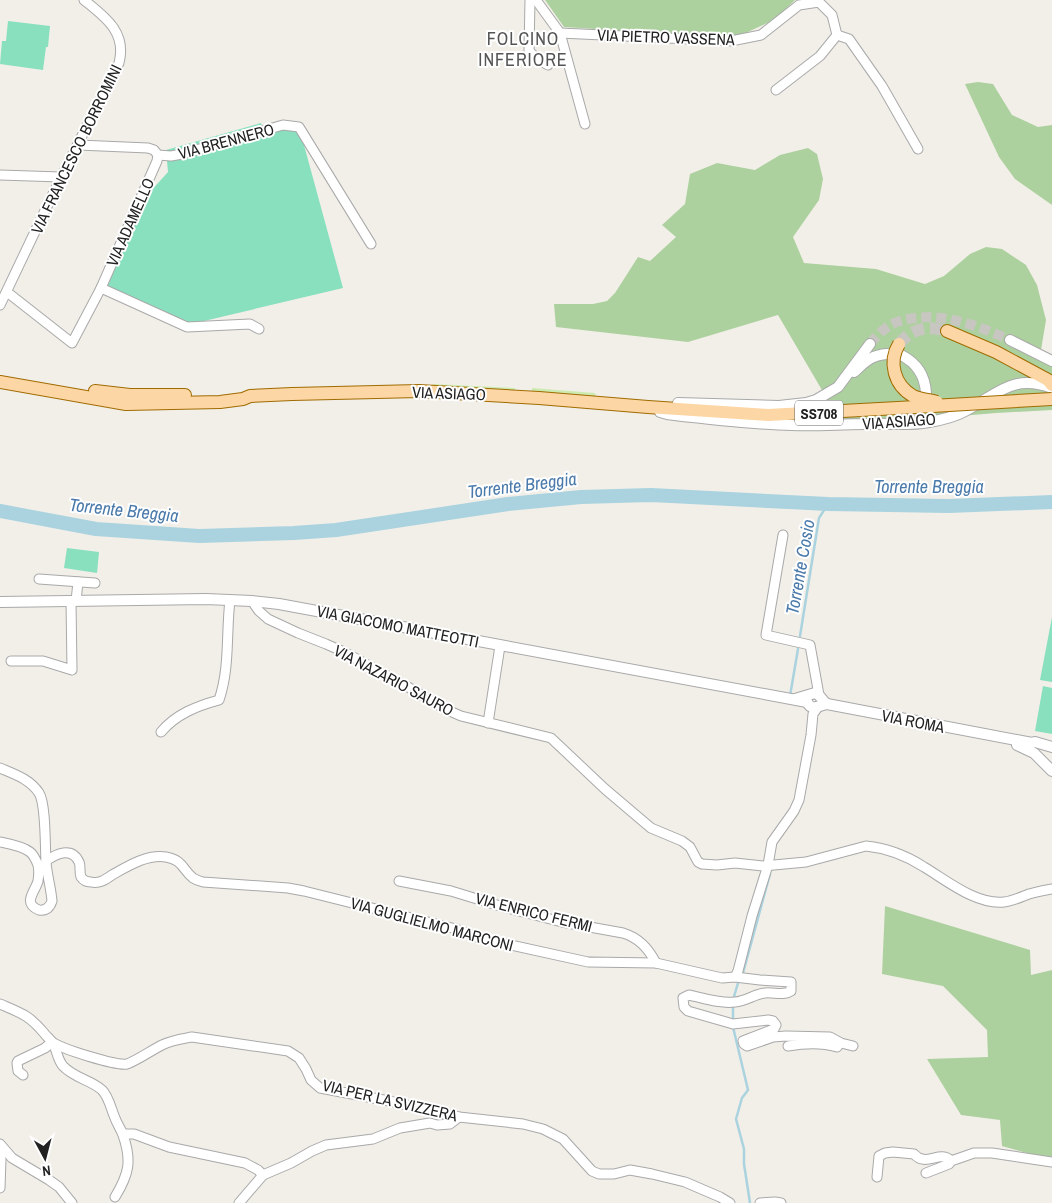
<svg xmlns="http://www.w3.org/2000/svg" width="1052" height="1203" viewBox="0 0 1052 1203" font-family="'Archivo Narrow',sans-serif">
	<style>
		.grass { fill: #cdebb0 }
		.forest { fill: #add19e }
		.pitch { fill: #88e0be }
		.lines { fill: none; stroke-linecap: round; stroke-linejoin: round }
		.stream { stroke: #aad3df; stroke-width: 2.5 }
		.river { stroke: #aad3df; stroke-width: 14 }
		.tertiary-tunnel { stroke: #c8c6c1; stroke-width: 10; stroke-dasharray: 10 5; stroke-linecap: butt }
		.primary-tunnel { stroke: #c8c6c1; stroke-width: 12; stroke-dasharray: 12 6; stroke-linecap: butt }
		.minor-casing { stroke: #a9a9a9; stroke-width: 11 }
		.tertiary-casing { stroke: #a9a9a9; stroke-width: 12 }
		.primary-casing { stroke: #a06b00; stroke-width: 14 }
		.minor { stroke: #fff; stroke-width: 9 }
		.tertiary { stroke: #fff; stroke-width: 10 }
		.primary { stroke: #fcd6a4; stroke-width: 12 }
		.primary-bridge-casing { stroke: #a06b00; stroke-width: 14; stroke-linecap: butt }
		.primary-bridge { stroke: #fcd6a4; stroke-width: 12 }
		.labels { text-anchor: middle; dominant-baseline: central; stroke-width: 4; stroke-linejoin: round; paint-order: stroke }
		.shield { fill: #fff; stroke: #646464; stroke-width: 1 }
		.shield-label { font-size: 15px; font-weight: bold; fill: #222 }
		.street-label { font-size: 16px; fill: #222; stroke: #fff }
		.neighbourhood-label { font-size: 18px; letter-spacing: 1px; fill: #555; stroke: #fff }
		.water-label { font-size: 18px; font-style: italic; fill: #4a7aab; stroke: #fff }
	</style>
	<rect width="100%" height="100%" fill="#f2efe9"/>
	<g class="grass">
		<path d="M433,384L515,388V391L432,385Z"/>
		<path d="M532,388L595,393L596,396L532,392Z"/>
	</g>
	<g class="forest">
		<path d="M545,0H795L776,19L735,38L564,27Z"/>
		<path d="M978,82L993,84L1012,115L1038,127L1052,125V205L1015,179L999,157L965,84Z"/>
		<path d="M808,148L817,154L823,179L819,200L793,237L804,263L876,269L925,284L944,276L970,254L986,247L1002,249L1026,265L1037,285L1046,320L1041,350L1052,356V410L996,413L843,426L778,315L688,342L556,327L554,304H593L607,301L615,293L638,257L650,261L676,237L662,225L685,204L690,174L717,163L755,170L780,155Z"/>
		<path d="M885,906L1030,950L1031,975L1052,970V1160L1002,1146L1000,1120L961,1115L927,1059L988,1057L987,1030L943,986L882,974Z"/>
	</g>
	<g class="pitch">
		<path d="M8,21L50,26L48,47H46L43,70L0,64L2,41H6Z"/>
		<path d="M261,123L264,132L284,127L298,128L301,134L343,288L187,325L101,286L149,193L168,172L166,150Z"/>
		<path d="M67,548L99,552L97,573L64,568Z"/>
		<path d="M1052,617V682L1040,680Z"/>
		<path d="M1043,686L1052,688V734L1035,731Z"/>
	</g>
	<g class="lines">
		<g class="stream">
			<path d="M800,636L819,518L828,504"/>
			<path d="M790,696L798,649"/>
			<path d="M743,973L770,874"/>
			<path d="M733,1000L738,983"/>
			<path d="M733,1005V1021"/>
			<path d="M733,1027L748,1090L742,1098L736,1119L744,1149V1164L750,1203"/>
		</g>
		<path class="river" d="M0,511L96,529L199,536L294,533L336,530L508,504L581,497L651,495L828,504L949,506L1052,502"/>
		<g class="tertiary-tunnel">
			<path d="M870,344C878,334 888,324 900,321C937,310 977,325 1010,340"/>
			<path d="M910,419C918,414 922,410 925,402"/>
		</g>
		<path class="primary-tunnel" d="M899,344C912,328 928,325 947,331"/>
		<g class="minor-casing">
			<g id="minor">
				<path d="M530,0L529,51L537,59L548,65"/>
				<path d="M536,0L560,33L585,124"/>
				<path d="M560,33L731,41L761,35L799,5L819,2L832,15L837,35L820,56L776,90"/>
				<path d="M837,35L849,39L882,86L918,149"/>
				<path d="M78,145L148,148L154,150L158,155L171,156L182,154L283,125L299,127L371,244"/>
				<path d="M0,175L61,177"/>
				<path d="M101,288L187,327L250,324L259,329"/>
				<path d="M7,292L72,343L101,288L157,161L158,155"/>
				<path d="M0,305L61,177L119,63C127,32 105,17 84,0"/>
				<path d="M783,535L766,635L810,645L819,695"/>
				<path d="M39,579L95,583"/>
				<path d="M76,601L78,582"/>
				<path d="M252,601L259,611L268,619L298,633L326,644L344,652L408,687L445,709L461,716L551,738L605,789L651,828L682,841L690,847L698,862L702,864L717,865L735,863L763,866L806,862L866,846C886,848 907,856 924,867C946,880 976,905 1004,902C1013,901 1021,897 1029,894C1037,892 1045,890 1052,889"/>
				<path d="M11,661H43L72,670L71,601"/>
				<path d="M488,723L500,646"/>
				<path d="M161,732C176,714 197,706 219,700C230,668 226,633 230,600"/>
				<path d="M0,768C14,774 30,779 39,793C46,804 45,846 46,862C47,875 51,888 52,901C50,907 46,911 39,910C22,903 35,892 38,881C39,875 39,870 38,865C36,860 34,855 30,852C22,846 10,844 0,842"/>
				<path d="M46,861C56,854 72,846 79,862C81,866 79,872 81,877C83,880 87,882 91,882C99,884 105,880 112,875C128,866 147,854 166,857C183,860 182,869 193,878C196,880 199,881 203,882L288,888L304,891L456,929L479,938L588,962L656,963L722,978L735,977L738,971L752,916L768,865L772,842L794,811L799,800L811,735L813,714L818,707"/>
				<path d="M399,881L451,891L500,906L562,922L623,933C639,938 648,948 656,963"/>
				<path d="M735,977L760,980L791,982V991C784,996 774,992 765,993C755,994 746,1001 735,1002C720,1004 703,998 689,995L683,998L684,1007L688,1011L733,1024L768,1020L773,1021L776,1025L774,1029L743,1041L744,1044L747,1046L773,1037L786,1036L830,1037L841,1043L853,1046"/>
				<path d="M0,1004C21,1013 29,1015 44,1033C46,1036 50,1039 52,1042C57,1049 57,1059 63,1066C74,1078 91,1080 102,1090C109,1097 111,1109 115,1118C117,1124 121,1129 123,1135C132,1161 129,1174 115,1197"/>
				<path d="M52,1042C62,1049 116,1066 127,1064C136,1061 152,1050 162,1045C172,1040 181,1039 192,1037L288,1051L299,1058L306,1069L311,1080L320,1088L389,1101L459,1117L523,1124L543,1129L563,1139L592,1171L599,1174H614L630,1170L652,1174L685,1182L720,1197L730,1203"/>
				<path d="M788,1046C805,1043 821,1042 837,1047L840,1043"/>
				<path d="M23,1075L18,1071L17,1063L18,1061L45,1048L52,1042"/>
				<path d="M123,1134H134L169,1147L245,1163L258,1170L263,1175L291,1163L312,1151L326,1145L373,1139L400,1128L430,1123L437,1125L450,1124L459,1117"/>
				<path d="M0,1144L12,1158L49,1180L59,1187L72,1203"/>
				<path d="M0,1151L1,1159L0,1188"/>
				<path d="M926,1173L949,1164L951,1161L974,1153H992L1052,1162"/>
				<path d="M877,1177L879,1156L885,1153L893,1152L914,1154C926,1168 940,1149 951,1161"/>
				<path d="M239,1203L263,1175"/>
				<path d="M760,1203L775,1202L781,1203"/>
			</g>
		</g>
		<g class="tertiary-casing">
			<g id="tertiary">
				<path d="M1010,340L1052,361"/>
				<path d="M901,355C917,363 925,376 926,393"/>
				<path d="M854,372C865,362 871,355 887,354"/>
				<path d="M678,403L779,406L806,403L816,400L838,387L870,344"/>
				<path d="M660,412L667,414C709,419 750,424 792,425C816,426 840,424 864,424C885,423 908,426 929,422C941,420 954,417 965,411C997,395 1012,373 1052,388"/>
				<path d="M0,602L206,599L252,601L279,604L807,702"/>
				<path d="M795,699L815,693C821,695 822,701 827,704"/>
				<path d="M807,702C812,712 819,705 827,704L1032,743L1035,742L1052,747"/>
				<path d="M1017,745L1034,753L1052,771"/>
			</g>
		</g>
		<g class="primary-casing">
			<g id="primary">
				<path d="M947,331L996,352L1048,380L1052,385"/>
				<path d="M0,382L126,404L220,402L243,399L250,396L292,394L419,391L539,398L648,407L768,415L898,408"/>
				<path d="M95,391L130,395H185"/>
			</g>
		</g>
		<use href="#minor" class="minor"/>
		<use href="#tertiary" class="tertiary"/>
		<use href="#primary" class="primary"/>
		<g class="primary-bridge-casing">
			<g id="primary-bridge">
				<path d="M899,344C888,362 894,385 913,396C921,399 929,400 937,402"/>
				<path d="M898,408L1052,399"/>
			</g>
		</g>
		<use href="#primary-bridge" class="primary-bridge"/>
	</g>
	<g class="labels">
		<rect class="shield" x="795" y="400.5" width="48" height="25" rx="4"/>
		<g class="shield-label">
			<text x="819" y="413">SS708</text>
		</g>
		<g class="street-label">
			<text transform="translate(666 37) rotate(2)">VIA PIETRO VASSENA</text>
			<text transform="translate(226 141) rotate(-15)">VIA BRENNERO</text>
			<text transform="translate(76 149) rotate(-64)">VIA FRANCESCO BORROMINI</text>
			<text transform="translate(130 222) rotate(-66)">VIA ADAMELLO</text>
			<text transform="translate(449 393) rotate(2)">VIA ASIAGO</text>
			<text transform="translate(899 421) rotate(-4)">VIA ASIAGO</text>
			<text transform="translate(398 626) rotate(11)">VIA GIACOMO MATTEOTTI</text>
			<text transform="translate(394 680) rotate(28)">VIA NAZARIO SAURO</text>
			<text transform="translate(913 721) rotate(11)">VIA ROMA</text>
			<text transform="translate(534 912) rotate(14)">VIA ENRICO FERMI</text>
			<text transform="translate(432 924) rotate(15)">VIA GUGLIELMO MARCONI</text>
			<text transform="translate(390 1100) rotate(13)">VIA PER LA SVIZZERA</text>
		</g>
		<g class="neighbourhood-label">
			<text x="523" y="38">FOLCINO<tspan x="523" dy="21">INFERIORE</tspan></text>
		</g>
		<g class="water-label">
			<text transform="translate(522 485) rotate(-7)">Torrente Breggia</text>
			<text x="929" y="486">Torrente Breggia</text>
			<text transform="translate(124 510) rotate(6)">Torrente Breggia</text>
			<text transform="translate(800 567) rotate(-80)">Torrente Cosio</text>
		</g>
	</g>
	<g transform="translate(45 1158) rotate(173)" stroke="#ffffff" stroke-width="4" paint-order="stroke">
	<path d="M0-4L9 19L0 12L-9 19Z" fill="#222222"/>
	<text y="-8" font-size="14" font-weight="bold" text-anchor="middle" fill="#222222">N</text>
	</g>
</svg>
